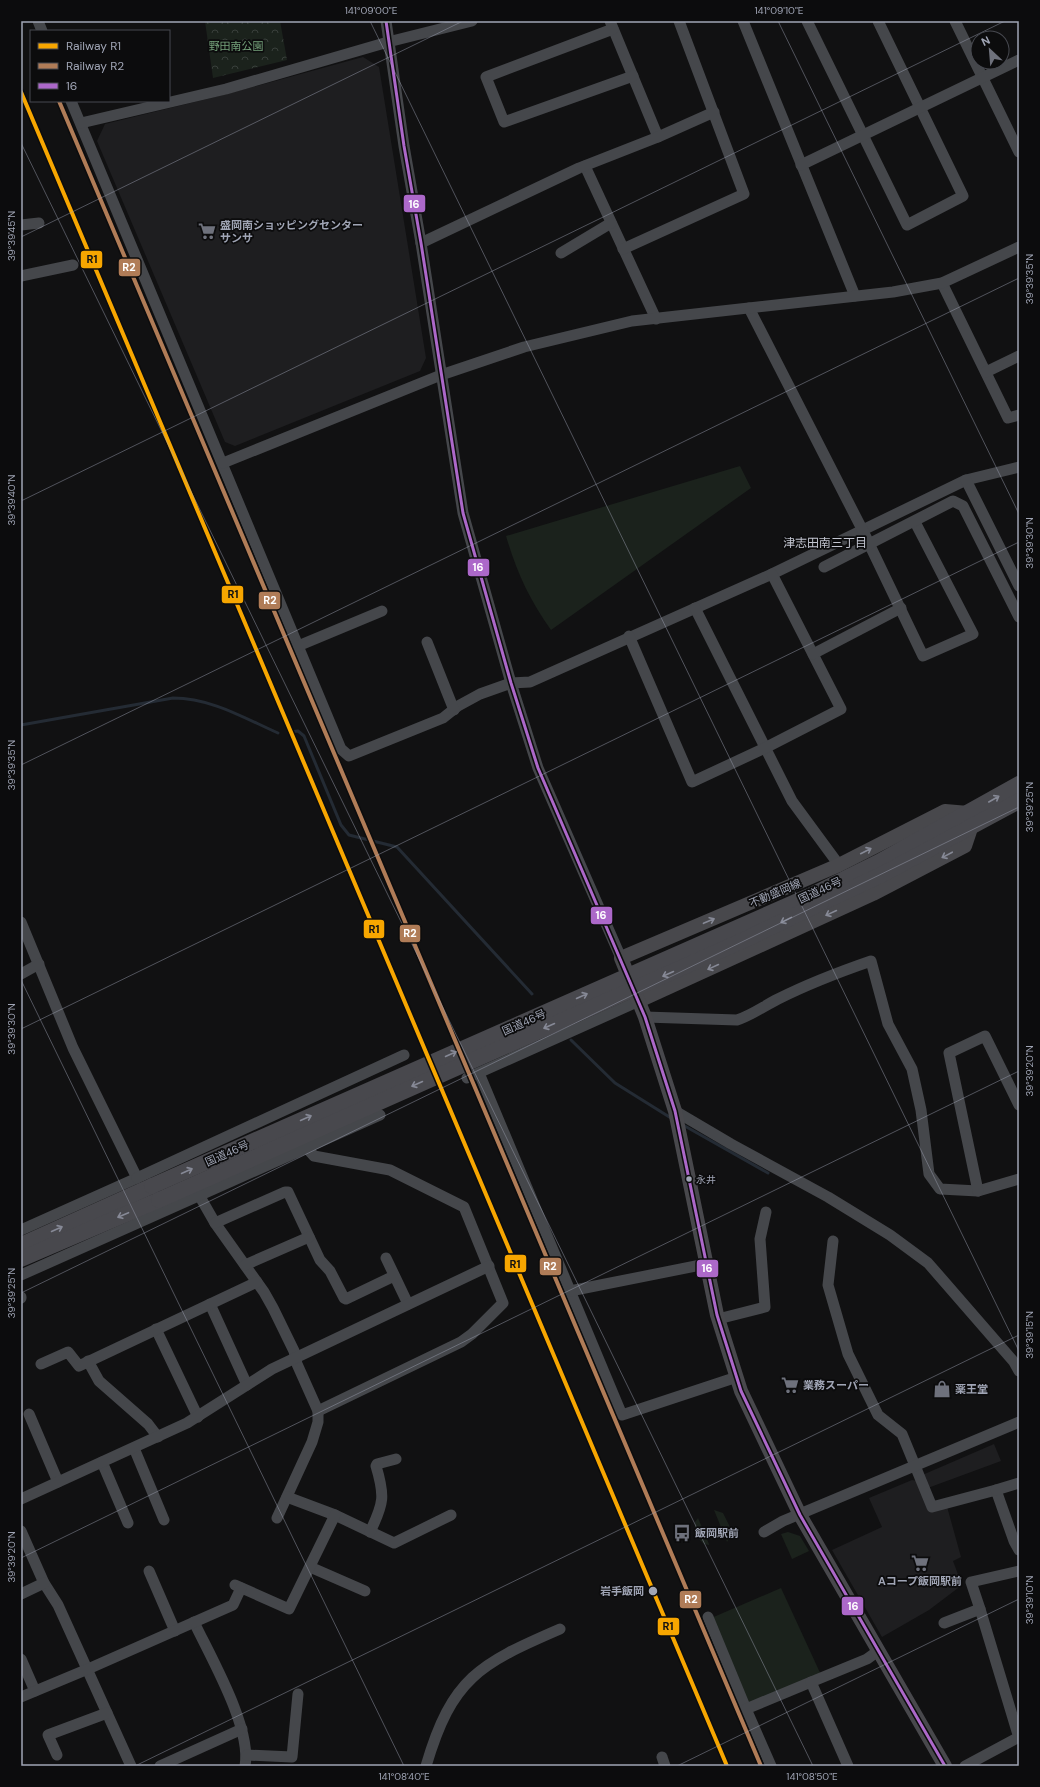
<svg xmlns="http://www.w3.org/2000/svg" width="1040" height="1787" viewBox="0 0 1040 1787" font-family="'DM Sans','Noto Sans JP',sans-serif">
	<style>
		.built { fill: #1e1e20 }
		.grass { fill: #1b221c }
		.forest { fill: url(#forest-crowns) }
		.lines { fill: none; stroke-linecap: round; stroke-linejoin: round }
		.stream { stroke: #242b34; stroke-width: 3 }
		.minor { stroke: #45474b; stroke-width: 11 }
		.major { stroke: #48484c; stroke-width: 14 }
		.highway { stroke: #48484d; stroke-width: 16 }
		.highway-bridge { stroke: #48484d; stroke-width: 16 }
		.bus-1-casing { stroke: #0c0c0d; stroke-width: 6 }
		.bus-1 { stroke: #ac68c9; stroke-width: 3 }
		.rail-1-casing { stroke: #0c0c0d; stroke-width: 7 }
		.rail-2-casing { stroke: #0c0c0d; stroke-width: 7 }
		.rail-1 { stroke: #f7a600; stroke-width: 4 }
		.rail-2 { stroke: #b07c57; stroke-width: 4 }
		.oneway { stroke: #868996 }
		.ticks { fill: none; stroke: #a0a5b5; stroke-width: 1; stroke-opacity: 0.45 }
		.bus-dot { fill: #a0a5b5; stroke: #0c0c0d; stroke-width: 1.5 }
		.labels { text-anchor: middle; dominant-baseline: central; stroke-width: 3.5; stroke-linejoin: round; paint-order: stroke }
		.bus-label { font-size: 10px; fill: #a0a5b5; stroke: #0c0c0d; text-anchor: start }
		.park-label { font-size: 11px; fill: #75a27b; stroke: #0c0c0d }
		.poi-label { font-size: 11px; font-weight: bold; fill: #a0a5b5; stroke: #0c0c0d; text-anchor: start }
		.street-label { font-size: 11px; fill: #a0a5b5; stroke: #0c0c0d }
		.stop-label { font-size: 11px; font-weight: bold; fill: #a0a5b5; stroke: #0c0c0d; text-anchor: end }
		.neighbourhood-label { font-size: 12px; fill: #c2c5d0; stroke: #0c0c0d }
		.line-badge { stroke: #0c0c0d; stroke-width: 1.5 }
		.badge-label { font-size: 11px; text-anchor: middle; font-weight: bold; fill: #fff }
		.pale-badge-label { font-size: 11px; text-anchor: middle; font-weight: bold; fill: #111 }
		.neatline { fill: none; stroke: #a0a5b5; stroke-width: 1.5 }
		.ticks-label { font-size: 10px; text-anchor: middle; fill: #a0a5b5 }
	</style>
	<defs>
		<pattern id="forest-crowns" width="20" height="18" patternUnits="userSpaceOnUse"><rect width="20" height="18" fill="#1b221c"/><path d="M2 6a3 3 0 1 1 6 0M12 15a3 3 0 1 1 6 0" fill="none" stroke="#393f3b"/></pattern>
	</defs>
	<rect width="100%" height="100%" fill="#111112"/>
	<g class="built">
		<path d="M363,57L379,67L426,358L420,371L235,446L225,442L97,141L105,124L227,94Z"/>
		<path d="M994,1444L1001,1461L925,1489L932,1506L946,1503L961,1557L953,1561L962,1585L929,1610L882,1637L832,1550L882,1527L869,1498L912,1480L922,1482L920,1476Z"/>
	</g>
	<g class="grass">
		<path d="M740,466L751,488L551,630C529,599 517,573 506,536Z"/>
		<path d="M714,1510L723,1513L733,1533L727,1542Z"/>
		<path d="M698,1518L709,1544V1545L704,1544L695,1535V1522Z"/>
		<path d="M788,1532L800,1536L809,1551L792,1559L781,1534Z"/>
		<path d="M781,1588L822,1677L746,1709L709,1619Z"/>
	</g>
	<path class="forest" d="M205,21H280L287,60L213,78Z"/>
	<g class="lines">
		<g class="stream">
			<path d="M21,725L173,698C211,698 244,718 278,733"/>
			<path d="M290,732L298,731L304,736L341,825L349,835L397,847L532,994"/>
			<path d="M571,1040L615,1083L671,1118"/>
			<path d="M683,1125L768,1173"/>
		</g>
		<g class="minor">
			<path d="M38,21L42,31"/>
			<path d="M386,21L404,146L421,243L463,513L511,683L538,768L621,958"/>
			<path d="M610,21L658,137"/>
			<path d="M743,21L855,296"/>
			<path d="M807,21L907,225L963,196L878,21"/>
			<path d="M955,21L1019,152"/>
			<path d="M613,29L486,77L504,122L633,76"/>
			<path d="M71,101L341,749L349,756L443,718L458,706L480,694L511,683L530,682L772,574L966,480L1019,467"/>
			<path d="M81,123L226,89L388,42L472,21"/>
			<path d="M801,165L1019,60"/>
			<path d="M585,166L656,319"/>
			<path d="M21,225L39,223"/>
			<path d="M421,243L579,168L658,137L714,112"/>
			<path d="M623,249L744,194L679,21"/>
			<path d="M561,253L611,223"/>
			<path d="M21,276L73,265"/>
			<path d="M942,283L1008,418L1019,415"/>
			<path d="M749,308L863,531L923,656L973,634L915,522"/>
			<path d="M986,372L1019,356"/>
			<path d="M223,463L441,375L524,347L632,321L893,292L942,283L1019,247"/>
			<path d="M966,480L1019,586"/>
			<path d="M824,567L953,501L963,506L1019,617"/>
			<path d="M695,608L792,801L839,865"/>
			<path d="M629,636L692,782L765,748L841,709L772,574"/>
			<path d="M427,642L454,710"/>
			<path d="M298,646L382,611"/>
			<path d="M813,654L901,608"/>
			<path d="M21,922L73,1048L137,1178L21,1230"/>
			<path d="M21,974L39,964"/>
			<path d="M645,1017L737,1020C752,1015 764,1006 778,999C808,984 839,972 871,961L888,1024L912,1069L921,1110L929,1174L940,1189L978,1191L1019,1179"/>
			<path d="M479,1073L622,1415L737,1377"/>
			<path d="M467,1078L639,1001"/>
			<path d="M675,1111L731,1144L828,1197L890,1235L928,1263L1014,1362L1019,1371"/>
			<path d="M306,1147L314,1156L390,1170L464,1207L503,1303L472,1334L461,1342L318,1411"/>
			<path d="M137,1178L404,1055"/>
			<path d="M978,1191L949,1053L985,1036L1019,1105"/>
			<path d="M199,1195L215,1223L264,1292L273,1308L294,1351L297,1364L318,1411V1422L312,1442L277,1518"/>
			<path d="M215,1223L285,1192H288L320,1260L330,1271L344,1298L346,1299L394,1276"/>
			<path d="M833,1241L828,1285L848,1354L878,1415L902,1434L932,1507L996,1490L1014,1541L1019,1550"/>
			<path d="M386,1258L408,1304"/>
			<path d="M245,1265L309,1237"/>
			<path d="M21,1275L380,1115"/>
			<path d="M570,1291L706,1264"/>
			<path d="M21,1297V1298"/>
			<path d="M210,1304L247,1385"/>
			<path d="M718,1319L765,1307L760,1239L766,1212"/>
			<path d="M156,1329L198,1417"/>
			<path d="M88,1361L99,1381L148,1424L158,1437"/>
			<path d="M41,1364L68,1352L79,1366L257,1282"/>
			<path d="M29,1414L58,1482"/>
			<path d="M134,1448L164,1520"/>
			<path d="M102,1462L128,1523"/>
			<path d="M996,1490L1019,1483"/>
			<path d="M287,1497L335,1515L394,1543L451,1515"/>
			<path d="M21,1499L187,1423L272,1369L489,1266"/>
			<path d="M21,1531L44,1583L58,1605L131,1766"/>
			<path d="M370,1532C384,1503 385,1496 376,1466L377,1464L396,1459"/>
			<path d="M764,1532L783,1521L1019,1422"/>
			<path d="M310,1567L365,1591"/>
			<path d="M149,1571L175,1631"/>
			<path d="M235,1585L289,1609L335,1515"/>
			<path d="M21,1594L44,1583"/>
			<path d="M980,1609L971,1582L1019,1571"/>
			<path d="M708,1617L746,1709"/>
			<path d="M194,1622C211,1658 252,1728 245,1766"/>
			<path d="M944,1623L980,1609L1019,1738"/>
			<path d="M21,1659L35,1691"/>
			<path d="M21,1697L88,1669L233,1605L241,1588"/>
			<path d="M57,1755L48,1735L107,1713"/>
			<path d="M247,1755L292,1757L298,1694"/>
			<path d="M662,1757L665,1766"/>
			<path d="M160,1766L242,1729"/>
			<path d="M426,1766C452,1678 479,1664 560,1629"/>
			<path d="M771,1766L746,1709L811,1682"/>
			<path d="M848,1766L811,1682L867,1659L878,1651"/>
			<path d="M965,1766L1019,1737"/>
		</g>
		<g class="major">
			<path d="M639,1001L873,894L965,846L971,828"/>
			<path d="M945,1766L800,1515L741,1391L717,1315L675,1111L645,1017L621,958L839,865L945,811L968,813"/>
		</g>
		<g class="highway">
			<path d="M816,893L879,862L1019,784"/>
			<path d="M821,903L881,875L1019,801"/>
			<path d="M21,1245L152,1186"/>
			<path d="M21,1259L159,1200"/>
		</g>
		<g class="highway-bridge">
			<path d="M152,1186L816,893"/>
			<path d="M159,1200L744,940L821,903"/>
		</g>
		<g class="bus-1-casing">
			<path id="bus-1" d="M386,21L404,146L421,243L463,513L511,683L538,768L645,1017L675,1111L717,1315L741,1391L800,1515L945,1766"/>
		</g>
		<use href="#bus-1" class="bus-1"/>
		<g class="rail-1-casing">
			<path id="rail-1" d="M21,92L727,1766"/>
		</g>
		<g class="rail-2-casing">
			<path id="rail-2" d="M59,101L761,1766"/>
		</g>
		<use href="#rail-1" class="rail-1"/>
		<use href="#rail-2" class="rail-2"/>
	</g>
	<defs><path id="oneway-shaft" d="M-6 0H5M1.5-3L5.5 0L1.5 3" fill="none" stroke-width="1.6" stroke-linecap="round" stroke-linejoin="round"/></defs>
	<g class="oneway">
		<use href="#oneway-shaft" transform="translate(994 799) rotate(-30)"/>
		<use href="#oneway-shaft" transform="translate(866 851) rotate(-27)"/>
		<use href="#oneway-shaft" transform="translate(947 855) rotate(152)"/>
		<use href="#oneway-shaft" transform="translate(831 913) rotate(155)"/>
		<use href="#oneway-shaft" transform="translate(786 920) rotate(154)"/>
		<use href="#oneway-shaft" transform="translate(709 921) rotate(-23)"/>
		<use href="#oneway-shaft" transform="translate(713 967) rotate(155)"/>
		<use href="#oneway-shaft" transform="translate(668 974) rotate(156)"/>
		<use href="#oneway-shaft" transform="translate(582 996) rotate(-24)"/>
		<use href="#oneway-shaft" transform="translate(549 1026) rotate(156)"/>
		<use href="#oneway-shaft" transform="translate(451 1054) rotate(-24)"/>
		<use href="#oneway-shaft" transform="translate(417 1084) rotate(156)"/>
		<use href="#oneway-shaft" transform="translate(306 1118) rotate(-24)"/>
		<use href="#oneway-shaft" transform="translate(187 1171) rotate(-24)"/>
		<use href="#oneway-shaft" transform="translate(123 1215) rotate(157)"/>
		<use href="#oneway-shaft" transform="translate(57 1229) rotate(-24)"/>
	</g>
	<path class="ticks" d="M370,21L1019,1351M778,21L1019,514M21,143L813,1766M21,237L463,21M21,501L1005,21M21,765L1019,278M21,980L404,1766M21,1029L1019,542M21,1293L1019,807M21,1558L1019,1071M135,1766L1019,1335M677,1766L1019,1599"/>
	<defs>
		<g id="supermarket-bare" transform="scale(1.38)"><path d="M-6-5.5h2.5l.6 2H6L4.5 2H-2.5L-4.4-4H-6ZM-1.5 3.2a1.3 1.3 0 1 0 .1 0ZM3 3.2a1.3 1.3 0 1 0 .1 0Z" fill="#6e717c" stroke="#0c0c0d" stroke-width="2.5" paint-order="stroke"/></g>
		<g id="shop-bare" transform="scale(1.38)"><path d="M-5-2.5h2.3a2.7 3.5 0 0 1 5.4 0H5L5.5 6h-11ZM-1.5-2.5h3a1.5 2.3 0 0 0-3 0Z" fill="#6e717c" stroke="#0c0c0d" stroke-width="2.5" paint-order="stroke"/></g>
		<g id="bus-bare" transform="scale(1.38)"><path d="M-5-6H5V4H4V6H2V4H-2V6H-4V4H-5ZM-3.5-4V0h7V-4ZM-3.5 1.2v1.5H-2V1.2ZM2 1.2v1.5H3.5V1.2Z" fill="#6e717c" stroke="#0c0c0d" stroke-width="2.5" paint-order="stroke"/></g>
	</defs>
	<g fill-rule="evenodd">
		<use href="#supermarket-bare" x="207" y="231"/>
		<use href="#supermarket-bare" x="790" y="1385"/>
		<use href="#shop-bare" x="942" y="1389"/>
		<use href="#bus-bare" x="682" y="1533"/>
		<use href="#supermarket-bare" x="920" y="1563"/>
	</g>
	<g class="bus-dot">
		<circle cx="689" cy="1179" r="3.5"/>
		<circle cx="653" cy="1591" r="5"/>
	</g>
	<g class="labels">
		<g class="bus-label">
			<text x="696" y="1179">永井</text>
		</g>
		<g class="park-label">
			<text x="236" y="46">野田南公園</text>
		</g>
		<g class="poi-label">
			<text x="220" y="225">盛岡南ショッピングセンター<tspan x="220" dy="13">サンサ</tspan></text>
			<text x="803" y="1385">業務スーパー</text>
			<text x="955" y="1389">薬王堂</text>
			<text x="695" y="1533">飯岡駅前</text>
			<text x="920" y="1581" text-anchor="middle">Aコープ飯岡駅前</text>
		</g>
		<g class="street-label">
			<text transform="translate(820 890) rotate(-25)">国道46号</text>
			<text transform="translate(775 893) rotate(-23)">不動盛岡線</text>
			<text transform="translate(524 1022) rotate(-24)">国道46号</text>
			<text transform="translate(227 1153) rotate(-24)">国道46号</text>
		</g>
		<g class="stop-label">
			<text x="644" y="1591">岩手飯岡</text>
		</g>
		<g class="neighbourhood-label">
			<text x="825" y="543">津志田南三丁目</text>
		</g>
	</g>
	<g class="line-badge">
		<rect x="403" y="194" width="23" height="19" rx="4" fill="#ac68c9"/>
		<rect x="80" y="250" width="23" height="19" rx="4" fill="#f7a600"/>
		<rect x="118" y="258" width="23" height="19" rx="4" fill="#b07c57"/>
		<rect x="467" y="558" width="23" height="19" rx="4" fill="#ac68c9"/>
		<rect x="221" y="585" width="23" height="19" rx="4" fill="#f7a600"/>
		<rect x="258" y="591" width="23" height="19" rx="4" fill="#b07c57"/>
		<rect x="590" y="906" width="23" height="19" rx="4" fill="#ac68c9"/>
		<rect x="363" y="919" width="22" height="20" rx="4" fill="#f7a600"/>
		<rect x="399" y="924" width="22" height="19" rx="4" fill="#b07c57"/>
		<rect x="504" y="1254" width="23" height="19" rx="4" fill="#f7a600"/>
		<rect x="539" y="1257" width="23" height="19" rx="4" fill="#b07c57"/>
		<rect x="696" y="1259" width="23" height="19" rx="4" fill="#ac68c9"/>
		<rect x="679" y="1590" width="23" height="19" rx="4" fill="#b07c57"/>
		<rect x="841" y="1596" width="23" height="20" rx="4" fill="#ac68c9"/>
		<rect x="657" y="1617" width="23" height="19" rx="4" fill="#f7a600"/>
	</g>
	<g class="badge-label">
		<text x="414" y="208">16</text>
		<text x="129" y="271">R2</text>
		<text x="478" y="571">16</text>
		<text x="270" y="604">R2</text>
		<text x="601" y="919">16</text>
		<text x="410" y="937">R2</text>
		<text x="550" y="1270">R2</text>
		<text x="707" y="1272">16</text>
		<text x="691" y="1603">R2</text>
		<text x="853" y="1610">16</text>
	</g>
	<g class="pale-badge-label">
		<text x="92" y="263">R1</text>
		<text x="233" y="598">R1</text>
		<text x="374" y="933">R1</text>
		<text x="515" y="1268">R1</text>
		<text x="668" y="1630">R1</text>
	</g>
	<rect width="1040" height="1787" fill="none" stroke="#0c0c0d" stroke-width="44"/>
	<rect x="30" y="30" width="140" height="72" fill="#0c0c0d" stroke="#474950"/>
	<rect x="38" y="43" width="20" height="6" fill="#f7a600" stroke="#474950"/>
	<text x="66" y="50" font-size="12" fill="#a0a5b5">Railway R1</text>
	<rect x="38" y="63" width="20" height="6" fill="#b07c57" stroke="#474950"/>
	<text x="66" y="70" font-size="12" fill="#a0a5b5">Railway R2</text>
	<rect x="38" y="83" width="20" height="6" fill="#ac68c9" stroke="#474950"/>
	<text x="66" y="90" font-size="12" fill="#a0a5b5">16</text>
	<g transform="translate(990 50) rotate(334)"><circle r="19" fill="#0c0c0d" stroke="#474950"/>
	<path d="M0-3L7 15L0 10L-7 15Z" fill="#6e717c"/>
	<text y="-6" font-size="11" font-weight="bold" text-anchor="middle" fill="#a0a5b5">N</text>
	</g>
	<rect x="22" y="22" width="996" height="1743" class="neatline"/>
	<g class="ticks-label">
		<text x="371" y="14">141°09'00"E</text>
		<text x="779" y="14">141°09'10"E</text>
		<text transform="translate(11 236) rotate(-90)" y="4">39°39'45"N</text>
		<text transform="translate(1029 279) rotate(-90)" y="4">39°39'35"N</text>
		<text transform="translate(11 500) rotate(-90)" y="4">39°39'40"N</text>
		<text transform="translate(1029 543) rotate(-90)" y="4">39°39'30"N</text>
		<text transform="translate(11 765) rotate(-90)" y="4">39°39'35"N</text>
		<text transform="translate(1029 807) rotate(-90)" y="4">39°39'25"N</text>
		<text transform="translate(11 1029) rotate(-90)" y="4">39°39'30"N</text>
		<text transform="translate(1029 1071) rotate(-90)" y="4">39°39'20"N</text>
		<text transform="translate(11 1293) rotate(-90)" y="4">39°39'25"N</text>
		<text transform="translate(1029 1335) rotate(-90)" y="4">39°39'15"N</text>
		<text transform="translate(11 1557) rotate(-90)" y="4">39°39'20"N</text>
		<text transform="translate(1029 1600) rotate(-90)" y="4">39°39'10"N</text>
		<text x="404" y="1780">141°08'40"E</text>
		<text x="812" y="1780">141°08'50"E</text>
	</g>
</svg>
